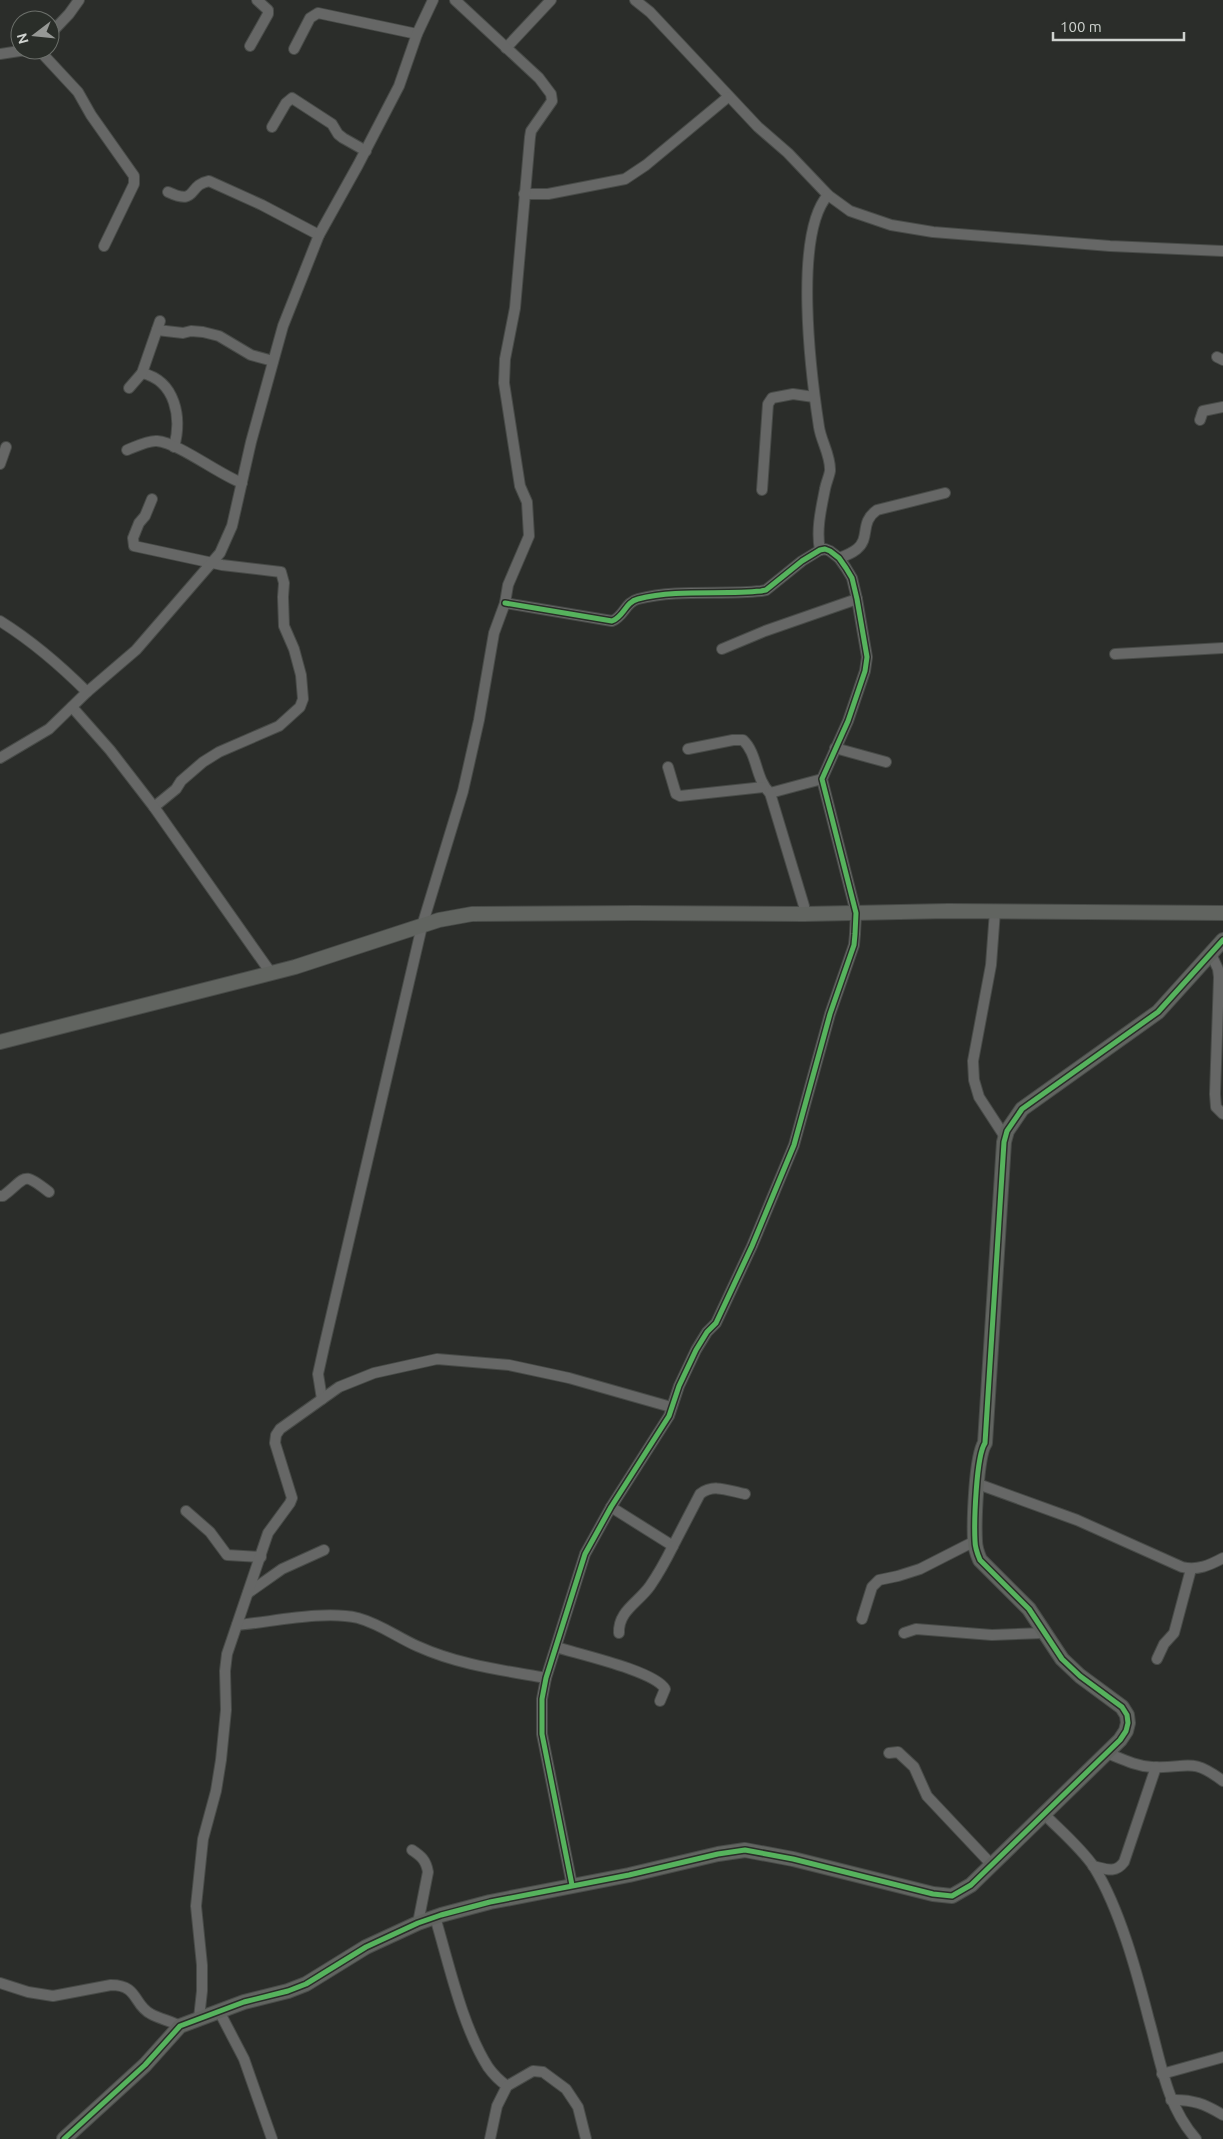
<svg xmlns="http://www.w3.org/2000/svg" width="1223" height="2139" viewBox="0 0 1223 2139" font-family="Ubuntu,sans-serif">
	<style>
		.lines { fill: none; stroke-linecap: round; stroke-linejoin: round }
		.street-casing { stroke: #484b48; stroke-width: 12 }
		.secondary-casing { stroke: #484b48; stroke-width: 16 }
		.street { stroke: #666766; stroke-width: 10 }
		.secondary { stroke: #616460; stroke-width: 14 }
		.cycleway-casing { stroke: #2a2e29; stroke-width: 8 }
		.cycleway { stroke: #56b35d; stroke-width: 5 }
	</style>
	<rect width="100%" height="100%" fill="#2b2d2a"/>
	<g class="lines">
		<g class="street-casing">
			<g id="street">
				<path d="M635,0L650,12L758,127L788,153L828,195L850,211L891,225L933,232L1110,246L1223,251"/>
				<path d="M50,34L69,14L79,0"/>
				<path d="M250,46L268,14V10L257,0"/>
				<path d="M506,48L551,0"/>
				<path d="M294,49L310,18L318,13L417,34"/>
				<path d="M39,50L78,92L91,115L134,176V184L104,246"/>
				<path d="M0,54L26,50"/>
				<path d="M272,127L286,103L292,98L332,124L338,134L343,138L366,151"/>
				<path d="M168,192C198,206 187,185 209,181L262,205L319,235"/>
				<path d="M524,194H548L625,179L646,165L728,97"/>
				<path d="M157,330L183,333L191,331L203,332L219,336L251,355L273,361"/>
				<path d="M1217,357L1223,360"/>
				<path d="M142,373C176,381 182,418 174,447"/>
				<path d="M129,388L142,373L160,321"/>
				<path d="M1200,420L1203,411L1223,407"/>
				<path d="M127,450C135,447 148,440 157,441C179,443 218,474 242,483"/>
				<path d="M0,464L6,447"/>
				<path d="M762,490L768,404L772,398L793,394L814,397"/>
				<path d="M152,499L145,516L139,523L133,538L134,546L222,565L281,572L284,583L283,597L284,626L294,649L301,675L303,699L300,707L279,726L219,752L203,762L181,781L176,789L154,807"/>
				<path d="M820,550C816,530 821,509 825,489C826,483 829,477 830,471C831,456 821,441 819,427C811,375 793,234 828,195"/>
				<path d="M839,558C845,556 852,553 857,549C871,537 859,523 877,510L945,493"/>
				<path d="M505,603L612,621C624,617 625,602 638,599C678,589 720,595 761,591L766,590L802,561L820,550L825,549L830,551L839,558L846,568L852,578L857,599L867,657L865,671L848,721L822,779L856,913L855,934L854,945L830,1014L794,1145L752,1246L716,1323L707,1332L696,1350L679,1386L669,1416L611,1507L585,1554L546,1678L542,1699V1734L572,1885"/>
				<path d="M0,621C32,641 61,666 87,692"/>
				<path d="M722,649L765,631L857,599"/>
				<path d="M1115,654L1223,648"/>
				<path d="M72,707L110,750L154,807L271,973"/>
				<path d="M835,748L886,762"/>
				<path d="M688,749L733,740H743C758,754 755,779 770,793L822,779"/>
				<path d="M0,758L49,729L87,692L136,650L220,553L232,526L251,442L283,326L319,235L358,165L399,86L417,34L433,0"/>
				<path d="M668,767L676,794L680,796L764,787"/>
				<path d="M770,793L804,906V914"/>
				<path d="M995,911L991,965L973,1061L974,1080L979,1097L1005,1137"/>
				<path d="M1211,954L1218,969L1219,977L1215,1094L1216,1107L1223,1114"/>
				<path d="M0,1196H3C27,1178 21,1170 49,1192"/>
				<path d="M322,1399L318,1374L324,1347L422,926L463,791L479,720L494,633L505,603L508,585L529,536L527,502L520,486L504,383L505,359L515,308L530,137L531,131L552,101L551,94L539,78L455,0"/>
				<path d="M978,1484L1077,1520L1182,1567C1197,1571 1210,1565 1223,1558"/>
				<path d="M611,1507L673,1546L700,1494C714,1483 729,1491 745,1494"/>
				<path d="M186,1511L210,1532L227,1555L261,1557"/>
				<path d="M248,1593L282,1569L324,1550"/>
				<path d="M862,1619L872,1587L879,1580L898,1576L920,1569L975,1541"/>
				<path d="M237,1625C272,1622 324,1610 358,1618C380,1624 397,1637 417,1646C459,1665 501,1670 546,1678"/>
				<path d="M619,1633C618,1611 638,1603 650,1586C659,1573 666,1560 673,1546"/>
				<path d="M904,1633L916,1629L992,1635L1044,1633"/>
				<path d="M556,1647C578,1654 655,1671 665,1689L660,1701"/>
				<path d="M1157,1659L1164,1644L1174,1633L1191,1569"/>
				<path d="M889,1753L898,1752L914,1767L927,1796L992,1865"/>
				<path d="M1107,1753C1122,1759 1136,1766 1152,1767C1188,1769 1190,1756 1223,1781"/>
				<path d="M1045,1815C1061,1831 1081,1848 1094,1867C1120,1909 1137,1973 1149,2020C1161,2062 1166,2105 1196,2139"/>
				<path d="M412,1850C421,1856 426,1860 428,1872L418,1923"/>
				<path d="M1093,1866C1106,1869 1115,1874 1124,1862L1156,1767"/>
				<path d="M435,1917C449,1964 462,2026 488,2067C493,2074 500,2081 507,2086"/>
				<path d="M0,1983L28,1992L53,1996L111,1985C139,1985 133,2005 151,2014C160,2019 171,2021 180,2026"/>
				<path d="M219,2011L244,2059L272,2139"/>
				<path d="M199,2018L202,1991V1965L196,1906L203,1839L216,1791L221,1760L226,1710L225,1671L227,1654L268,1533L290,1503L292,1498L275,1443L276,1435L280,1429L339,1387L374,1373L437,1359L509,1365L569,1378L671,1407"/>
				<path d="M1162,2074L1223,2057"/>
				<path d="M1171,2100C1192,2099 1205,2104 1223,2115"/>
				<path d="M490,2139L497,2106L507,2086L533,2071L543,2072L566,2089L578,2107L586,2139"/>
			</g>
		</g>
		<g class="secondary-casing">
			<g id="secondary">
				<path d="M0,1042L295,967L439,920L472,914L635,913L804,914L948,911L1223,913"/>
				<path d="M64,2139L145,2065L180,2026L244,2002L288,1991L306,1984L366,1947L418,1923L441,1915L490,1902L629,1875L718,1854L745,1850L793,1859L933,1894L952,1896L971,1885L1120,1740L1126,1731L1128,1723L1127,1715L1122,1707L1080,1676L1062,1659L1029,1609L980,1560C977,1553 975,1548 975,1541C974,1523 976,1456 985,1443L1004,1142L1007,1131L1022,1109L1158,1012L1223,940"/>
			</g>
		</g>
		<use href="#street" class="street"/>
		<use href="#secondary" class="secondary"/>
		<g class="cycleway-casing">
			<g id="cycleway">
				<path d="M505,603L612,621C624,617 625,602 638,599C678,589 720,595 761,591L766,590L802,561L820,550L825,549L830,551L839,558L846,568L852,578L857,599L867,657L865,671L848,721L822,779L856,913L855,934L854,945L830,1014L794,1145L752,1246L716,1323L707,1332L696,1350L679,1386L669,1416L611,1507L585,1554L546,1678L542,1699V1734L572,1885"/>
				<path d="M64,2139L145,2065L180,2026L244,2002L288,1991L306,1984L366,1947L418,1923L441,1915L490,1902L629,1875L718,1854L745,1850L793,1859L933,1894L952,1896L971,1885L1120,1740L1126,1731L1128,1723L1127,1715L1122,1707L1080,1676L1062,1659L1029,1609L980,1560C977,1553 975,1548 975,1541C974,1523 976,1456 985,1443L1004,1142L1007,1131L1022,1109L1158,1012L1223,940"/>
			</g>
		</g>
		<use href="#cycleway" class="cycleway"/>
	</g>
	<g transform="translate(35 35) rotate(254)"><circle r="24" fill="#2a2e29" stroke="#6c706b"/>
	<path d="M0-4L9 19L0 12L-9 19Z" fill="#969895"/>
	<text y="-8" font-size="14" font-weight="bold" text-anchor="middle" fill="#cfd2cf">N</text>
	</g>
	<path d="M1053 32v8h131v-8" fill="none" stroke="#cfd2cf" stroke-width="2.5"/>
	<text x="1060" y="32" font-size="15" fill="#cfd2cf" stroke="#2a2e29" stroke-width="4" paint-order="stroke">100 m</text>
</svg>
